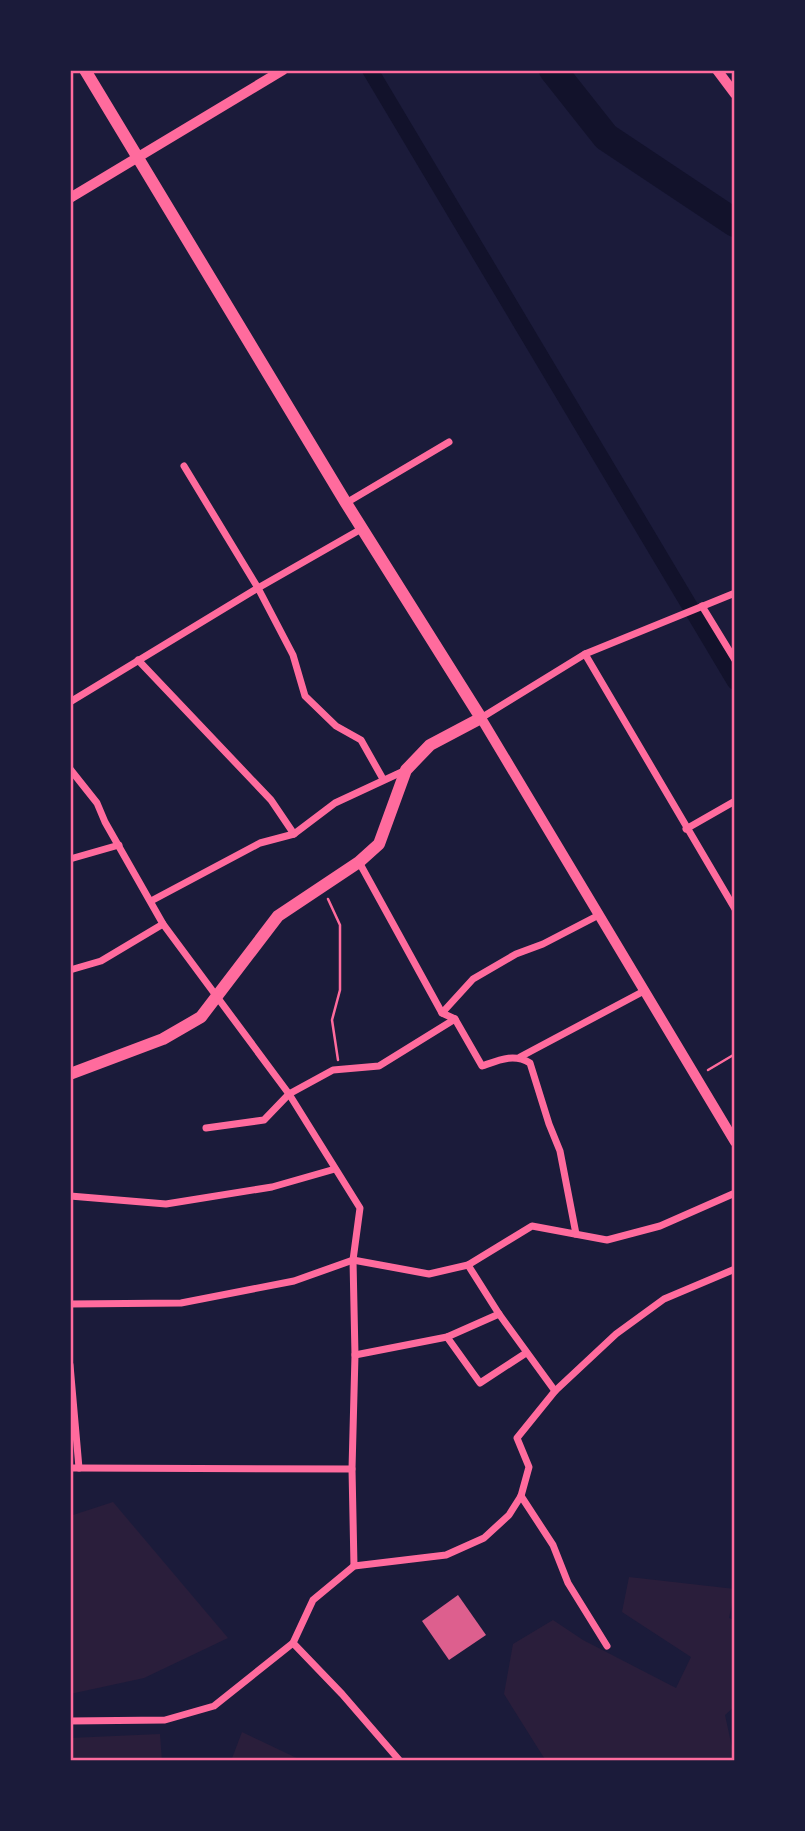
<svg xmlns="http://www.w3.org/2000/svg" width="805" height="1831" viewBox="0 0 805 1831" font-family="'Source Sans 3',sans-serif">
	<style>
		.green { fill: #2a1e3b }
		.lines { fill: none; stroke-linecap: round; stroke-linejoin: round }
		.canal { stroke: #12122b; stroke-width: 16 }
		.river { stroke: #12122b; stroke-width: 28 }
		.building { fill: #dd5f8e }
		.path { stroke: #ff6b9d; stroke-width: 2.5 }
		.minor { stroke: #ff6b9d; stroke-width: 7 }
		.tertiary { stroke: #ff6b9d; stroke-width: 10 }
		.secondary { stroke: #ff6b9d; stroke-width: 12 }
		.neatline { fill: none; stroke: #ff6b9d; stroke-width: 2.5 }
	</style>
	<rect width="100%" height="100%" fill="#1b1b3a"/>
	<g class="green">
		<path d="M113,1502L228,1638L144,1678L70,1694V1516Z"/>
		<path d="M629,1577L735,1589L729,1618L735,1620V1706L725,1715L735,1761H546L504,1694L513,1644L553,1620L583,1640L676,1688L691,1657L622,1612Z"/>
		<path d="M242,1732L303,1761H231Z"/>
		<path d="M160,1734L162,1761H70V1738Z"/>
	</g>
	<g class="lines">
		<path class="canal" d="M370,70L735,682"/>
		<path class="river" d="M553,70L606,137L735,223"/>
	</g>
	<path class="building" d="M458,1595L486,1635L449,1660L422,1621Z"/>
	<g class="lines">
		<g class="path">
			<path d="M328,899L340,925V990L332,1020L338,1060"/>
			<path d="M708,1070L735,1054"/>
		</g>
		<g class="minor">
			<path d="M184,466L258,588L293,655L305,696L336,726L361,740L383,779"/>
			<path d="M346,503L449,442"/>
			<path d="M702,606L735,660"/>
			<path d="M585,654L735,909"/>
			<path d="M138,660L271,800L294,834"/>
			<path d="M70,702L258,588L363,528"/>
			<path d="M481,718L585,654L735,593"/>
			<path d="M70,769L97,803L105,822L163,924L289,1094L360,1208L353,1260L355,1355L352,1469L354,1566"/>
			<path d="M686,829L735,801"/>
			<path d="M70,859L119,845"/>
			<path d="M359,862L442,1013L455,1019L482,1066C499,1060 514,1053 530,1063L549,1124L560,1151L576,1234"/>
			<path d="M151,901L260,843L294,834L335,803L406,770"/>
			<path d="M70,970L101,961L163,924"/>
			<path d="M442,1013L473,979L516,954L543,944L597,916"/>
			<path d="M520,1057L644,991"/>
			<path d="M206,1128L264,1120L289,1094L333,1070L379,1066L455,1019"/>
			<path d="M70,1196L166,1204L272,1187L335,1169"/>
			<path d="M468,1265L499,1314L555,1391"/>
			<path d="M70,1304L181,1303L294,1281L353,1260L429,1274L468,1265L532,1226L607,1240L660,1226L735,1193"/>
			<path d="M447,1337L480,1383L526,1353"/>
			<path d="M355,1355L447,1337L499,1314"/>
			<path d="M70,1365L79,1468H70"/>
			<path d="M79,1468L352,1469"/>
			<path d="M521,1496L553,1545L568,1583L607,1646"/>
			<path d="M293,1643L342,1694L400,1761"/>
			<path d="M70,1721L165,1720L214,1706L293,1643L313,1600L354,1566L446,1555L484,1538L509,1515L521,1496L529,1467L517,1438L555,1391L616,1334L664,1299L735,1269"/>
		</g>
		<g class="tertiary">
			<path d="M717,70L735,94"/>
			<path d="M70,198L283,70"/>
			<path d="M481,718L735,1142"/>
		</g>
		<path class="secondary" d="M70,1074L163,1039L201,1017L278,916L359,862L379,844L406,770L430,745L481,718L346,503L85,70"/>
	</g>
	<rect width="805" height="1831" fill="none" stroke="#1b1b3a" stroke-width="144"/>
	<rect x="72" y="72" width="661" height="1687" class="neatline"/>
</svg>
